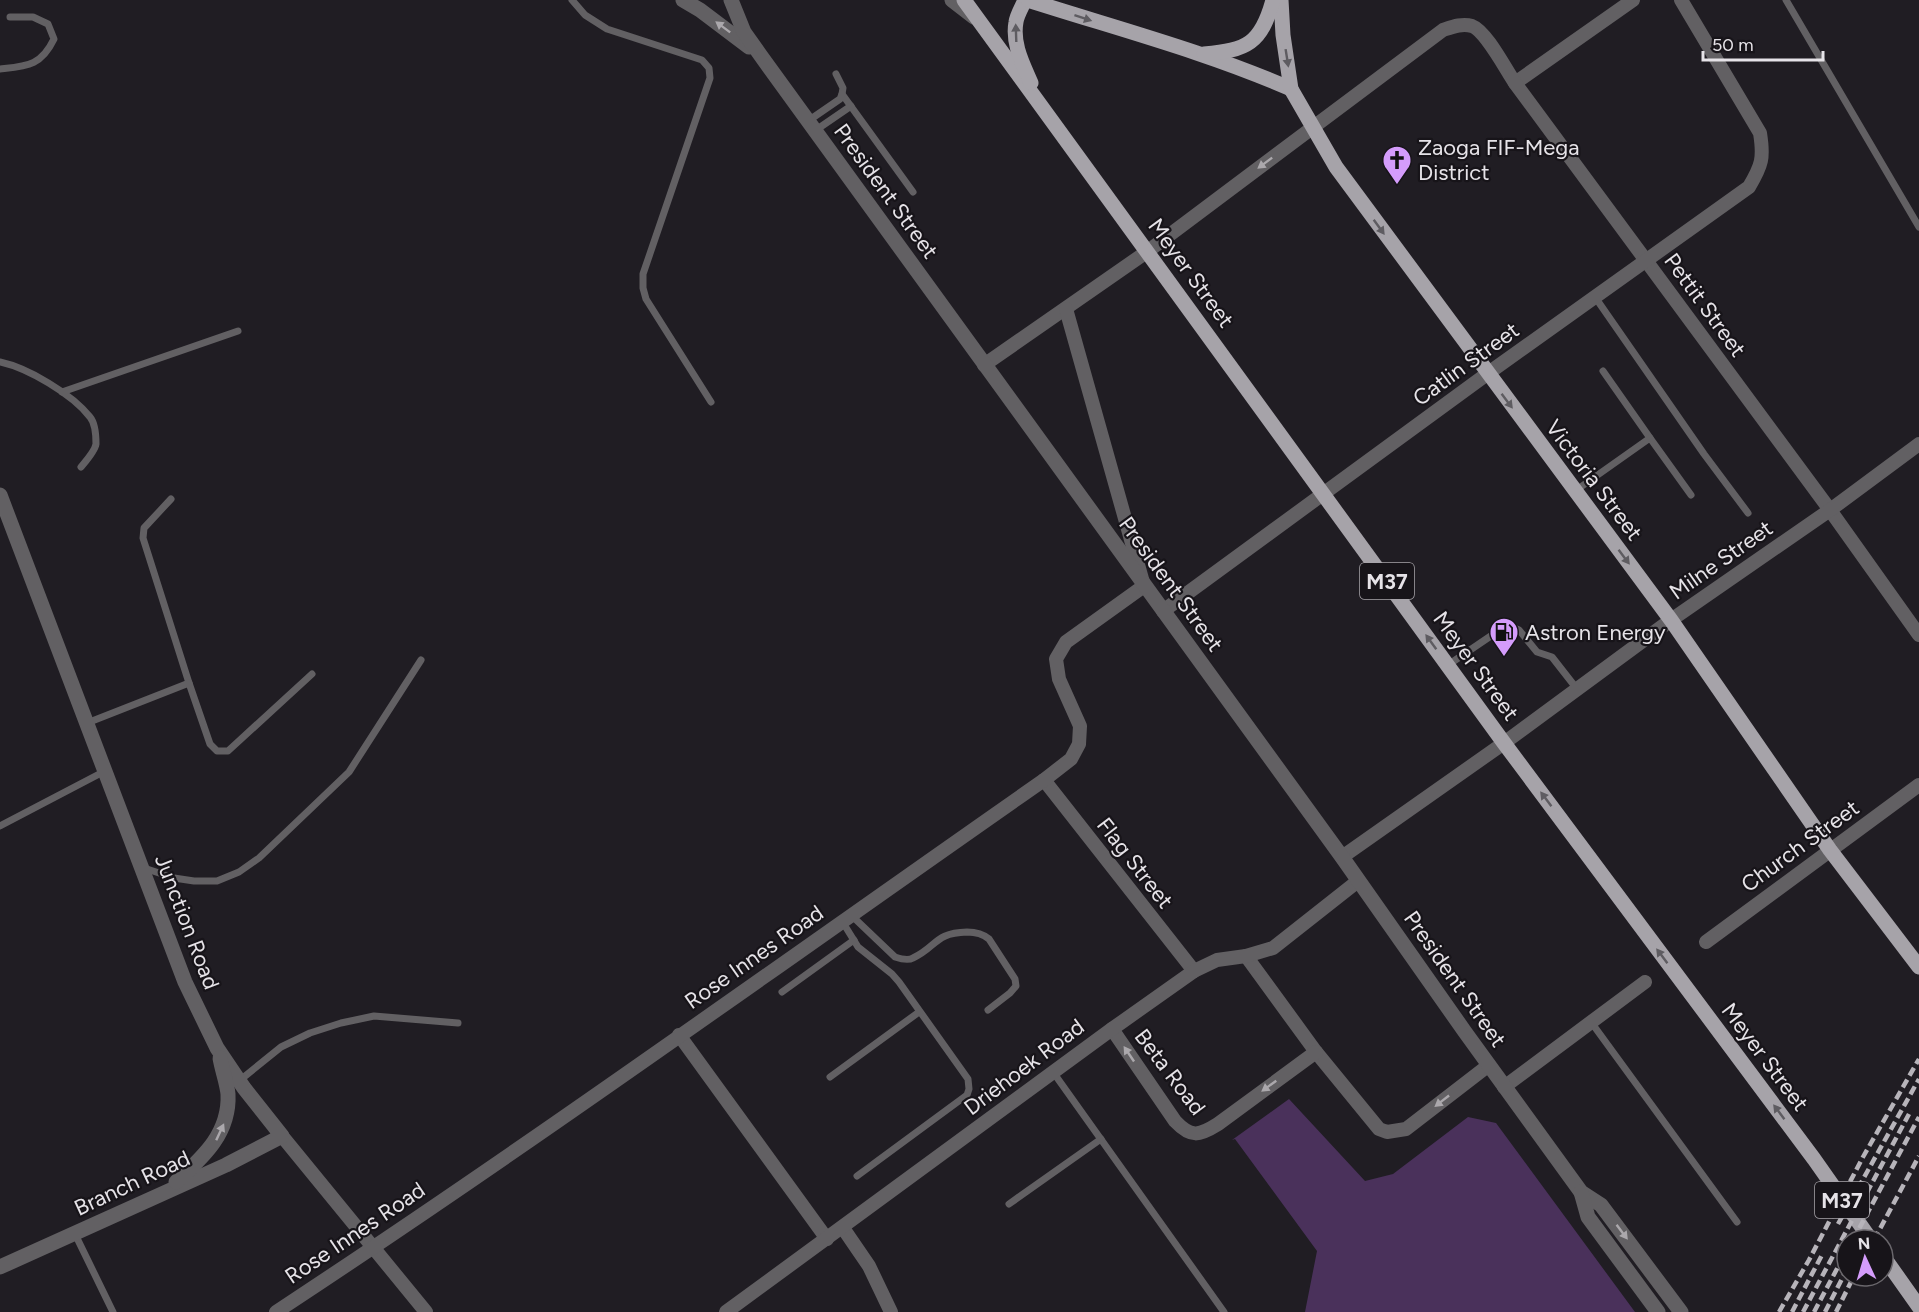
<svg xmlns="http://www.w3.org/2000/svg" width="1919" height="1312" viewBox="0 0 1919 1312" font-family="Figtree,sans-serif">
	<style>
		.green { fill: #4a315b }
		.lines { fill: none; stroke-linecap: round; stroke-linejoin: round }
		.service { stroke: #626063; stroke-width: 7 }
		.minor { stroke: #626063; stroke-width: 14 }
		.tertiary { stroke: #626063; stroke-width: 15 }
		.primary { stroke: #a6a3a9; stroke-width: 15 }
		.rail { stroke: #b7b4ba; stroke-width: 4.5; stroke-dasharray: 9 4.5; stroke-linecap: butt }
		.oneway { fill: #5e5c61 }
		.oneway2 { fill: #aba8ac }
		.labels { text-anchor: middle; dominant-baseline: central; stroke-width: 4.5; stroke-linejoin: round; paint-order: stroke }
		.shield { fill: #171419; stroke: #a8a5aa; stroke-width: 1.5 }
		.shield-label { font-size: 21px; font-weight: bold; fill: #e6e3e8 }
		.poi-label { font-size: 22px; fill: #e6e3e8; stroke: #171419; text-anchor: start }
		.street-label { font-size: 22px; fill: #e6e3e8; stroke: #171419 }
	</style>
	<rect width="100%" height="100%" fill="#201d23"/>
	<path class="green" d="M1289,1099L1365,1181L1393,1174L1468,1117L1496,1123L1635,1312H1305L1317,1251L1235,1139L1232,1140Z"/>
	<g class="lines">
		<g class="service">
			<path d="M572,0L585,15L607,29L702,60L709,68L710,78L643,274V288L646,299L711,402"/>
			<path d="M1786,0L1919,227"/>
			<path d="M0,69C27,66 41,66 54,39L48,24L33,17H10"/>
			<path d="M836,74L843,88L842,94L913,192"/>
			<path d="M808,121L840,99L842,94"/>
			<path d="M816,130L851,106"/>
			<path d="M1595,297L1704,454L1748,513"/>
			<path d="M0,362C28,368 72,394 90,417C95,423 96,436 96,444C95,451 86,461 81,467"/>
			<path d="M1603,371L1650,438"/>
			<path d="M62,392L238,331"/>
			<path d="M1575,491L1650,438L1691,495"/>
			<path d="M171,499L144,528L143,538L189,683"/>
			<path d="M1448,665L1504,627H1512L1519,630L1537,652L1552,657L1577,689"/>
			<path d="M87,723L189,683L210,744L217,751H228L312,674"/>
			<path d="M0,826L105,771"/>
			<path d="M144,868L174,878L194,881H217L239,872L259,858L349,772L421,660"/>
			<path d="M851,915L895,957C901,959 908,961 913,958C937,947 934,933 967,932C975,932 982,933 989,939L1015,979L1016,986L1010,993L988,1010"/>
			<path d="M842,921L858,947L892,974L899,982L968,1079L969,1089L967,1095L857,1176"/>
			<path d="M782,992L854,940"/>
			<path d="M1591,1022L1737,1222"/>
			<path d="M1053,1072L1224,1312"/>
			<path d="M830,1077L919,1012"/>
			<path d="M239,1081L281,1047L310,1033L341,1023L374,1016L458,1023"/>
			<path d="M1009,1204L1101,1139"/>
			<path d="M75,1234L113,1312"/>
		</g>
		<g class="minor">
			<path d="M1515,83L1633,0"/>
			<path d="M984,365L1148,251L1443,30C1452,27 1462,23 1472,26C1486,31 1506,70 1515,83L1830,510L1919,635"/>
			<path d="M1163,611L1487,374L1749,187C1762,165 1764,158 1760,133L1681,0"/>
			<path d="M1044,780L1194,971"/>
			<path d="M1342,857L1504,743L1671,620L1830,510L1919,444"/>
			<path d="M1706,942L1919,785"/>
			<path d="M1246,956L1316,1052L1379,1129L1387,1132L1406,1129L1489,1065"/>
			<path d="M1112,1029L1175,1121C1191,1138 1199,1136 1218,1124L1316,1052"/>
			<path d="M679,1035L827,1239"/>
			<path d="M1504,1087L1645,982"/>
			<path d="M282,1136L426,1312"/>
			<path d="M843,1228L869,1266L891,1312"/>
			<path d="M276,1312C536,1141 789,958 1044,780L1071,759L1079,744L1080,726L1059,679L1056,659L1066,642L1144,586L1066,309"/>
			<path d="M726,1312L1112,1029L1194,971L1217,960L1246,956L1273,948L1358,881"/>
		</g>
		<g class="tertiary">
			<path d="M683,0L700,10L749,47"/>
			<path d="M731,0L744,32L761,56L1342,857L1465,1032L1581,1192L1601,1205L1681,1312"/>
			<path d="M952,0L974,17"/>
			<path d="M0,495L185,982L217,1048L244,1088L282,1136L226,1165L0,1267"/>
			<path d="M176,1182C202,1158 230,1134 228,1094C227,1083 222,1070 220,1058"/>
			<path d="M1581,1192L1588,1217L1658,1312"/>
		</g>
		<g class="primary">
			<path d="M964,0L1504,743L1814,1159L1871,1240"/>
			<path d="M1025,0C1022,7 1017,15 1016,22C1012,44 1023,64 1031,83"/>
			<path d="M1028,0C1115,28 1207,52 1291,89"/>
			<path d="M1281,0L1283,35L1291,89L1336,167L1671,620L1830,850L1919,967"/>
			<path d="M1204,54C1247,50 1261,44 1273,0"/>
			<path d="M1883,1256L1919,1307"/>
		</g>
		<g class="rail">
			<path d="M1838,1224L1919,1079"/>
			<path d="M1853,1240L1919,1117"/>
			<path d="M1874,1240L1919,1156"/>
			<path d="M1779,1312L1809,1260L1863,1157L1919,1059"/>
			<path d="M1792,1312L1823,1253"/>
			<path d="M1803,1312L1909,1114"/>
			<path d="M1814,1312L1847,1250"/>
			<path d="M1825,1312L1847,1269"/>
			<path d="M1836,1312L1854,1276"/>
		</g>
	</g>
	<defs><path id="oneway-solid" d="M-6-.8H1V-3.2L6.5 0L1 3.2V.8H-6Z" transform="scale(1.5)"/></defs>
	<g class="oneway">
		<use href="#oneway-solid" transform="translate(1083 18) rotate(18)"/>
		<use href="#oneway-solid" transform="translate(1016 33) rotate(-92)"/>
		<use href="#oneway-solid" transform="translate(1287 58) rotate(81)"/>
		<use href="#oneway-solid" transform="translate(1379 227) rotate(54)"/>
		<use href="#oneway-solid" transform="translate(1507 401) rotate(53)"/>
		<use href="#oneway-solid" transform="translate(1624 557) rotate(53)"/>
		<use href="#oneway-solid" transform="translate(1431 642) rotate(-126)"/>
		<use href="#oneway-solid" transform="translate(1546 799) rotate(-127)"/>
		<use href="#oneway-solid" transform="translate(1662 956) rotate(-127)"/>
		<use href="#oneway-solid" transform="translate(1779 1112) rotate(-127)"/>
	</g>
	<g class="oneway2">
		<use href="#oneway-solid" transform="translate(723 27) rotate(-143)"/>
		<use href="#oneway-solid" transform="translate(1265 163) rotate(143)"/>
		<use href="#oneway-solid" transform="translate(1129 1054) rotate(-124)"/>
		<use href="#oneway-solid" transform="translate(1269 1086) rotate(144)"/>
		<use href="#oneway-solid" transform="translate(1442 1101) rotate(142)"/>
		<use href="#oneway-solid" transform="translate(220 1132) rotate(-65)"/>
		<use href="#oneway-solid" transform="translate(1622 1232) rotate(53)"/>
	</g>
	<defs>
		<g id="church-pin" transform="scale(1.5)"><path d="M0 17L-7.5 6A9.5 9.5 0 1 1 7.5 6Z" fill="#d49cfb" stroke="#171419"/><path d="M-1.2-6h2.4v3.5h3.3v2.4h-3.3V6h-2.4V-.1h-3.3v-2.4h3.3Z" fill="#111"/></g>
		<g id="fuel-pin" transform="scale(1.5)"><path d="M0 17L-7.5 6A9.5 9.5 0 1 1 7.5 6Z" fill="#d49cfb" stroke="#171419"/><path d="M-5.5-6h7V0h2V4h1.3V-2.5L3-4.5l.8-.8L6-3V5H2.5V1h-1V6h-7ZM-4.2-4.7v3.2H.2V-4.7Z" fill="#111"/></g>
	</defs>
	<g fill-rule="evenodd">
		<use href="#church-pin" x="1397" y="160"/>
		<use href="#fuel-pin" x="1504" y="632"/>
	</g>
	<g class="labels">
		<g class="shield">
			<rect x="1360" y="563" width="54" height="36" rx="4.5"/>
			<rect x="1815" y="1182" width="54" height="36" rx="4.5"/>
		</g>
		<g class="shield-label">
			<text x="1387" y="581">M37</text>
			<text x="1842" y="1200">M37</text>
		</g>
		<g class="poi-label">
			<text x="1418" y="147">Zaoga FIF-Mega<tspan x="1418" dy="25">District</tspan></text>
			<text x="1525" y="632">Astron Energy</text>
		</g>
		<g class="street-label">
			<text transform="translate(886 191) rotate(54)">President Street</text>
			<text transform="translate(1191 273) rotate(54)">Meyer Street</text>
			<text transform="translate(1705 305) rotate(54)">Pettit Street</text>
			<text transform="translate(1466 364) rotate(-36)">Catlin Street</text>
			<text transform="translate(1594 480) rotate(53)">Victoria Street</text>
			<text transform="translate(1721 560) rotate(-35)">Milne Street</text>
			<text transform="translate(1171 584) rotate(54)">President Street</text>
			<text transform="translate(1476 666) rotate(54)">Meyer Street</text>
			<text transform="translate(1800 846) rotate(-36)">Church Street</text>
			<text transform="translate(1135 863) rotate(52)">Flag Street</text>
			<text transform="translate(187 922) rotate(69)">Junction Road</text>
			<text transform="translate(754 957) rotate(-35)">Rose Innes Road</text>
			<text transform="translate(1455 979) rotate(55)">President Street</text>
			<text transform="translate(1765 1057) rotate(53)">Meyer Street</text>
			<text transform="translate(1024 1067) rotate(-37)">Driehoek Road</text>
			<text transform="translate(1170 1072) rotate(53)">Beta Road</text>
			<text transform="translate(132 1183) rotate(-25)">Branch Road</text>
			<text transform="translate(355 1233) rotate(-34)">Rose Innes Road</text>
		</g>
	</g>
	<g transform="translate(1865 1258) rotate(356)"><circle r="28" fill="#171419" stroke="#6a676c" stroke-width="1.5"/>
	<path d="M0-4.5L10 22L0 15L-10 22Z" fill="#d49cfb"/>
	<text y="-9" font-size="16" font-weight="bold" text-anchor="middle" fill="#e6e3e8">N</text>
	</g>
	<path d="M1703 51v9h120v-9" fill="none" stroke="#e6e3e8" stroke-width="3"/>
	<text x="1712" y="51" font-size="18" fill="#e6e3e8" stroke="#171419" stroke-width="4.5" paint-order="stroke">50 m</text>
</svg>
